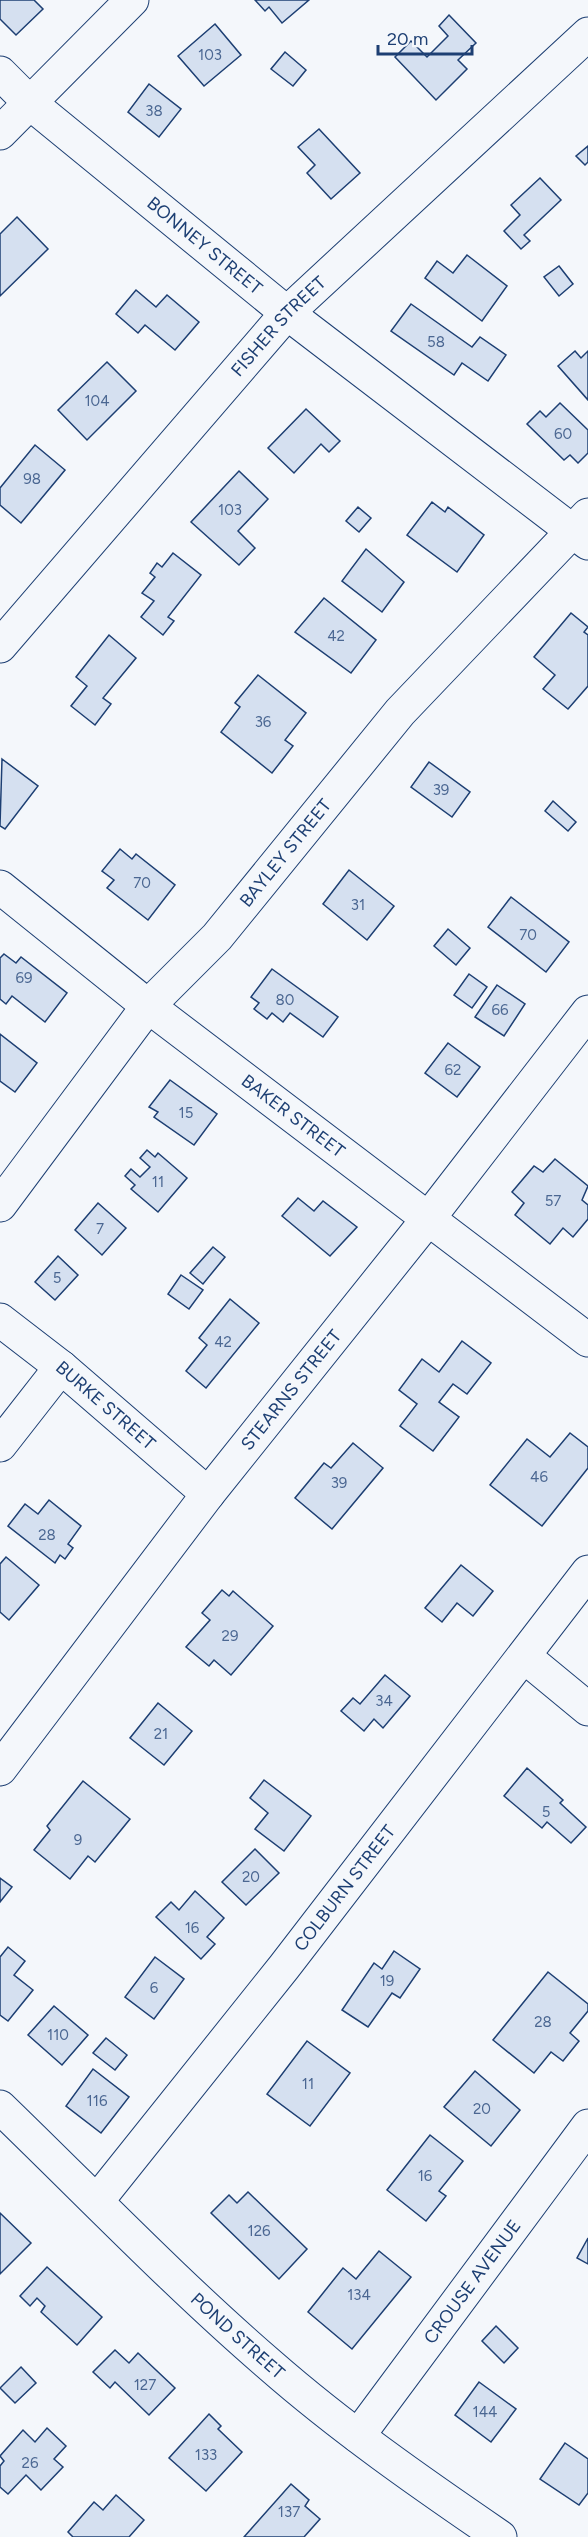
<svg xmlns="http://www.w3.org/2000/svg" width="588" height="2537" viewBox="0 0 588 2537" font-family="Figtree,sans-serif">
	<style>
		.building { fill: #d5e0f0; stroke: #1d3f73; stroke-width: 1.5 }
		.lines { fill: none; stroke-linecap: round; stroke-linejoin: round }
		.minor-casing { stroke: #1d3f73; stroke-width: 35 }
		.minor { stroke: #f4f7fb; stroke-width: 33 }
		.labels { text-anchor: middle; dominant-baseline: central; stroke-width: 4.5; stroke-linejoin: round; paint-order: stroke }
		.number-label { font-size: 15px; fill: #4b6792 }
		.street-label { font-size: 18px; fill: #1d3f73; stroke: #f4f7fb }
	</style>
	<rect width="100%" height="100%" fill="#f4f7fb"/>
	<g class="building">
		<path d="M0,0H34L43,9L16,35L0,19Z"/>
		<path d="M255,0H309L282,23L269,7L265,11Z"/>
		<path d="M449,15L476,43L458,60L467,69L436,100L395,57L411,41L427,57L448,36L439,26Z"/>
		<path d="M215,24L241,55L204,86L178,56Z"/>
		<path d="M285,52L306,70L293,86L271,69Z"/>
		<path d="M149,84L181,109L159,137L128,112Z"/>
		<path d="M319,129L360,173L331,199L307,173L315,165L298,147Z"/>
		<path d="M588,146V162L585,165L576,156Z"/>
		<path d="M540,178L561,200L524,235L530,241L521,249L504,231L520,215L511,205Z"/>
		<path d="M17,217L48,249L0,296V234Z"/>
		<path d="M467,255L507,286L482,321L425,278L437,261L453,273Z"/>
		<path d="M559,266L573,284L559,296L544,277Z"/>
		<path d="M136,290L156,307L167,295L199,322L175,350L145,325L138,333L116,314Z"/>
		<path d="M411,304L472,347L480,337L506,355L488,381L462,363L454,375L391,331Z"/>
		<path d="M575,351L581,358L588,351V400L558,366Z"/>
		<path d="M107,362L136,391L87,440L58,410Z"/>
		<path d="M560,403L588,430V453L578,463L570,455L564,460L527,424L540,411L546,417Z"/>
		<path d="M306,409L340,441L329,452L321,444L294,473L268,448Z"/>
		<path d="M35,445L65,470L21,523L0,505V488Z"/>
		<path d="M239,471L268,499L238,531L255,548L239,565L191,522Z"/>
		<path d="M432,502L445,512L448,507L484,535L457,572L407,535Z"/>
		<path d="M358,507L371,518L359,532L346,521Z"/>
		<path d="M366,549L404,582L382,612L342,581Z"/>
		<path d="M173,553L201,575L168,617L174,621L163,635L141,617L154,601L142,593L155,577L150,573L157,563L162,567Z"/>
		<path d="M324,598L376,640L351,673L295,632Z"/>
		<path d="M571,613L588,627L584,632L588,635V686L568,709L543,689L555,675L534,657Z"/>
		<path d="M109,635L136,658L103,698L111,704L95,725L71,706L87,686L76,677Z"/>
		<path d="M258,675L306,713L285,740L293,746L272,773L221,732L240,707L235,703Z"/>
		<path d="M2,759L38,786L5,829L0,826Z"/>
		<path d="M429,762L470,792L452,817L411,787Z"/>
		<path d="M553,801L576,822L568,831L545,811Z"/>
		<path d="M120,849L132,859L136,854L175,885L148,920L107,888L114,880L102,871Z"/>
		<path d="M349,870L394,906L367,940L323,904Z"/>
		<path d="M511,897L569,942L546,972L488,927Z"/>
		<path d="M448,929L470,948L456,965L434,946Z"/>
		<path d="M4,954L16,963L21,957L67,993L45,1022L12,996L6,1004L0,999V958Z"/>
		<path d="M272,969L338,1017L323,1037L290,1013L283,1022L272,1013L267,1019L254,1009L259,1003L251,997Z"/>
		<path d="M469,974L487,987L472,1008L454,995Z"/>
		<path d="M497,985L525,1004L504,1036L475,1017Z"/>
		<path d="M0,1034L37,1063L15,1092L0,1081Z"/>
		<path d="M448,1043L480,1067L457,1097L425,1073Z"/>
		<path d="M170,1080L217,1114L194,1145L154,1117L158,1112L149,1107Z"/>
		<path d="M147,1150L155,1157L158,1153L187,1178L158,1212L131,1189L135,1185L125,1176L131,1169L140,1177L150,1167L140,1158Z"/>
		<path d="M555,1159L588,1186L582,1200L588,1205V1219L573,1237L563,1228L550,1244L515,1215L524,1203L512,1192L534,1166L543,1172Z"/>
		<path d="M298,1198L314,1211L323,1201L357,1227L330,1256L282,1216Z"/>
		<path d="M98,1203L126,1228L102,1255L75,1230Z"/>
		<path d="M213,1247L225,1257L203,1284L190,1273Z"/>
		<path d="M58,1256L78,1275L55,1300L35,1282Z"/>
		<path d="M181,1275L203,1290L189,1309L168,1294Z"/>
		<path d="M230,1299L259,1323L206,1388L186,1371L207,1345L199,1338Z"/>
		<path d="M462,1341L491,1363L467,1394L453,1384L439,1402L459,1417L433,1451L400,1426L417,1404L399,1390L422,1359L439,1372Z"/>
		<path d="M570,1433L588,1447V1468L542,1526L490,1485L527,1439L550,1457Z"/>
		<path d="M353,1443L383,1468L332,1529L295,1498L324,1463L331,1468Z"/>
		<path d="M49,1500L81,1526L68,1544L73,1548L65,1559L60,1555L55,1563L8,1526L25,1504L38,1514Z"/>
		<path d="M6,1557L39,1585L9,1620L0,1612V1564Z"/>
		<path d="M461,1565L493,1591L473,1616L457,1603L442,1622L425,1608Z"/>
		<path d="M222,1590L229,1596L233,1591L273,1626L231,1675L214,1660L209,1666L186,1647L210,1620L202,1613Z"/>
		<path d="M385,1675L410,1696L383,1728L374,1719L364,1731L341,1711L353,1698L360,1704Z"/>
		<path d="M158,1703L192,1731L164,1765L130,1738Z"/>
		<path d="M527,1768L563,1800L560,1803L586,1827L571,1843L547,1822L542,1828L504,1796Z"/>
		<path d="M264,1780L311,1816L284,1851L255,1829L268,1813L250,1798Z"/>
		<path d="M83,1781L130,1819L95,1862L88,1856L70,1879L34,1850L50,1830L47,1826Z"/>
		<path d="M255,1849L279,1873L246,1905L222,1882Z"/>
		<path d="M0,1878L12,1887L0,1902Z"/>
		<path d="M195,1891L224,1918L207,1937L215,1944L201,1959L156,1917L171,1902L179,1910Z"/>
		<path d="M8,1947L25,1961L14,1975L33,1990L8,2021L0,2015V1957Z"/>
		<path d="M394,1951L420,1969L400,1998L392,1993L368,2027L342,2010L374,1963L382,1969Z"/>
		<path d="M155,1957L184,1979L154,2019L125,1997Z"/>
		<path d="M548,1972L588,2004V2011L570,2033L579,2041L563,2061L551,2052L534,2073L493,2040Z"/>
		<path d="M54,2006L88,2035L62,2065L28,2035Z"/>
		<path d="M106,2038L127,2055L115,2070L93,2053Z"/>
		<path d="M307,2041L350,2073L310,2126L267,2094Z"/>
		<path d="M93,2069L129,2097L101,2133L66,2106Z"/>
		<path d="M475,2071L520,2110L491,2146L444,2107Z"/>
		<path d="M430,2135L463,2161L439,2191L446,2196L426,2221L387,2190Z"/>
		<path d="M248,2192L307,2249L279,2279L211,2213L229,2195L237,2203Z"/>
		<path d="M0,2213L31,2243L0,2274Z"/>
		<path d="M588,2238V2264L577,2258Z"/>
		<path d="M379,2251L411,2277L352,2349L308,2312L343,2268L356,2279Z"/>
		<path d="M47,2267L102,2317L77,2345L41,2312L45,2306L37,2298L30,2306L20,2296Z"/>
		<path d="M496,2326L518,2348L504,2363L482,2341Z"/>
		<path d="M115,2350L129,2363L138,2353L175,2388L149,2415L115,2382L110,2388L93,2372Z"/>
		<path d="M21,2367L36,2383L15,2403L0,2388Z"/>
		<path d="M479,2382L516,2409L491,2442L455,2415Z"/>
		<path d="M209,2414L221,2426L218,2429L242,2452L206,2491L169,2458Z"/>
		<path d="M47,2428L66,2446L54,2459L63,2467L41,2490L26,2475L8,2494L0,2487V2466L4,2461L0,2456L23,2430L35,2442Z"/>
		<path d="M565,2443L588,2459V2493L579,2505L540,2479Z"/>
		<path d="M291,2484L309,2500L305,2506L320,2519L304,2537H244Z"/>
		<path d="M116,2495L144,2520L129,2537H73L68,2532L94,2502L103,2510Z"/>
	</g>
	<g class="lines">
		<g class="minor-casing">
			<g id="minor">
				<path id="s1" d="M0,73L30,103L287,313L588,543"/>
				<path d="M0,133L132,0"/>
				<path id="s2" d="M0,646L287,313L588,34"/>
				<path id="s3" d="M0,887L148,1006L588,1340"/>
				<path id="s4" d="M0,1205L148,1006L217,937L400,712L588,515"/>
				<path id="s5" d="M0,1320L61,1367L208,1494"/>
				<path d="M0,1445L61,1367"/>
				<path d="M525,1657L588,1709"/>
				<path id="s6" d="M0,1769L208,1494L428,1219L588,1012"/>
				<path id="s7" d="M0,2107C89,2193 176,2284 270,2365C342,2428 421,2483 500,2537"/>
				<path id="s8" d="M97,2201L284,1967L588,1572"/>
				<path id="s9" d="M358,2436L588,2126"/>
			</g>
		</g>
		<use href="#minor" class="minor"/>
	</g>
	<g class="labels">
		<g class="number-label">
			<text x="210" y="55">103</text>
			<text x="154" y="111">38</text>
			<text x="436" y="342">58</text>
			<text x="97" y="401">104</text>
			<text x="563" y="434">60</text>
			<text x="32" y="479">98</text>
			<text x="230" y="510">103</text>
			<text x="336" y="636">42</text>
			<text x="263" y="722">36</text>
			<text x="441" y="790">39</text>
			<text x="142" y="883">70</text>
			<text x="358" y="905">31</text>
			<text x="528" y="935">70</text>
			<text x="24" y="978">69</text>
			<text x="285" y="1000">80</text>
			<text x="500" y="1010">66</text>
			<text x="453" y="1070">62</text>
			<text x="186" y="1113">15</text>
			<text x="158" y="1182">11</text>
			<text x="553" y="1201">57</text>
			<text x="100" y="1229">7</text>
			<text x="57" y="1278">5</text>
			<text x="223" y="1342">42</text>
			<text x="539" y="1477">46</text>
			<text x="339" y="1483">39</text>
			<text x="47" y="1535">28</text>
			<text x="230" y="1636">29</text>
			<text x="384" y="1701">34</text>
			<text x="161" y="1734">21</text>
			<text x="546" y="1812">5</text>
			<text x="78" y="1840">9</text>
			<text x="251" y="1877">20</text>
			<text x="192" y="1928">16</text>
			<text x="387" y="1981">19</text>
			<text x="154" y="1988">6</text>
			<text x="543" y="2022">28</text>
			<text x="58" y="2035">110</text>
			<text x="308" y="2084">11</text>
			<text x="97" y="2101">116</text>
			<text x="482" y="2109">20</text>
			<text x="425" y="2176">16</text>
			<text x="259" y="2231">126</text>
			<text x="359" y="2295">134</text>
			<text x="145" y="2385">127</text>
			<text x="485" y="2412">144</text>
			<text x="206" y="2455">133</text>
			<text x="30" y="2463">26</text>
			<text x="289" y="2512">137</text>
		</g>
		<g class="street-label">
			<text stroke="none"><textPath href="#s1" startOffset="268">BONNEY STREET</textPath></text>
			<text stroke="none"><textPath href="#s2" startOffset="424">FISHER STREET</textPath></text>
			<text stroke="none"><textPath href="#s4" startOffset="454">BAYLEY STREET</textPath></text>
			<text stroke="none"><textPath href="#s3" startOffset="372">BAKER STREET</textPath></text>
			<text stroke="none"><textPath href="#s6" startOffset="478">STEARNS STREET</textPath></text>
			<text stroke="none"><textPath href="#s5" startOffset="136">BURKE STREET</textPath></text>
			<text stroke="none"><textPath href="#s8" startOffset="399">COLBURN STREET</textPath></text>
			<text stroke="none"><textPath href="#s9" startOffset="192">CROUSE AVENUE</textPath></text>
			<text stroke="none"><textPath href="#s7" startOffset="330">POND STREET</textPath></text>
		</g>
	</g>
	<path d="M378 45v9h94v-9" fill="none" stroke="#1d3f73" stroke-width="3"/>
	<text x="387" y="45" font-size="18" fill="#1d3f73" stroke="#f4f7fb" stroke-width="4.5" paint-order="stroke">20 m</text>
</svg>
